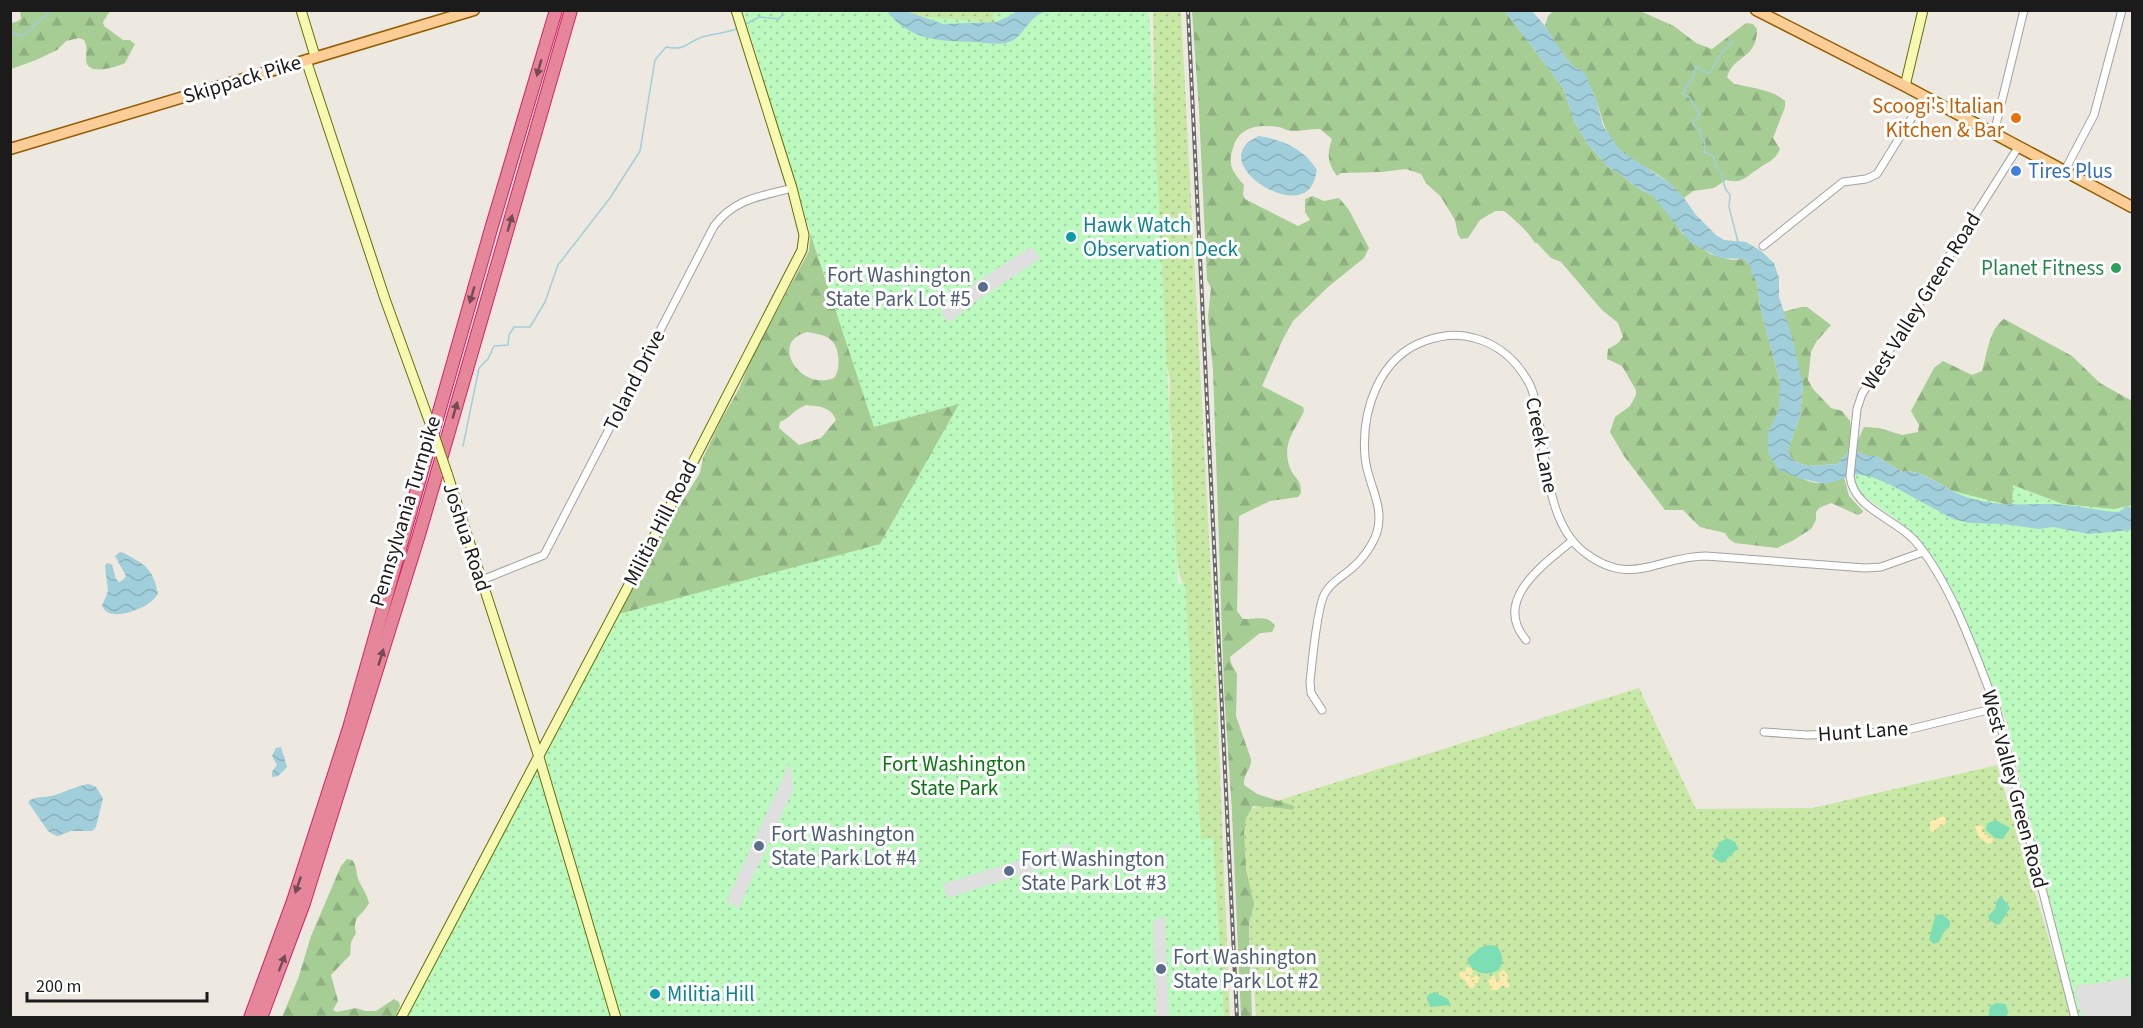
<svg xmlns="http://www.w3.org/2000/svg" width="2143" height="1028" viewBox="0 0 2143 1028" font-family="'Source Sans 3',sans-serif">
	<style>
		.grass { fill: url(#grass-dots) }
		.forest { fill: url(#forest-firs); fill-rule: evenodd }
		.sand { fill: url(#sand-dots) }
		.park { fill: url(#park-dots) }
		.pitch { fill: #7dddb5 }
		.parking { fill: #dfdfdf }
		.water { fill: url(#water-waves) }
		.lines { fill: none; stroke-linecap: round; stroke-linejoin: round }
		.stream { stroke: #a0cfdb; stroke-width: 1.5 }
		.street-casing { stroke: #a2a2a2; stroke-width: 9 }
		.secondary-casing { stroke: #677004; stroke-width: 11 }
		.primary-casing { stroke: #925e00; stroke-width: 13 }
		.highway-casing { stroke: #d52364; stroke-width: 14 }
		.street { stroke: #fff; stroke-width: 7 }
		.secondary { stroke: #f7f9b2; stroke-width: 9 }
		.primary { stroke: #fccd96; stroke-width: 10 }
		.highway { stroke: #e6869a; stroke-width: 12 }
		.rail-casing { stroke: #696969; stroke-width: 4 }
		.rail { stroke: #fff; stroke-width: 1.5; stroke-dasharray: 4.5; stroke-linecap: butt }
		.secondary-bridge-casing { stroke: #677004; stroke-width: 11; stroke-linecap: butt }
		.secondary-bridge { stroke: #f7f9b2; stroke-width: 9 }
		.oneway { fill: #764b54 }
		.food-dot { fill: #e8710a; stroke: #fff; stroke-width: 2 }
		.shop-dot { fill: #3f7fe0; stroke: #fff; stroke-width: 2 }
		.culture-dot { fill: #0f9aa8; stroke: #fff; stroke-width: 2 }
		.leisure-dot { fill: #2e9e5b; stroke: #fff; stroke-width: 2 }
		.service-dot { fill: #5c6f8a; stroke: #fff; stroke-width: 2 }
		.labels { text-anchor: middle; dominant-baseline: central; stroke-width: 6; stroke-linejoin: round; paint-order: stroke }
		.street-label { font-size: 21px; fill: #1b1b1b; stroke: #fff }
		.food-label { font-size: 21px; fill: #c56008; stroke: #fff; text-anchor: end }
		.shop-label { font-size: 21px; fill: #366cbe; stroke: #fff; text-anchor: start }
		.culture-label { font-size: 21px; fill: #0d838f; stroke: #fff; text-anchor: start }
		.leisure-label { font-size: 21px; fill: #27864d; stroke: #fff; text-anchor: end }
		.service-label { font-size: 21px; fill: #4e5e75; stroke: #fff; text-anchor: start }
		.park-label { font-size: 21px; fill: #0b7711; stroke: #fff }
	</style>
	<defs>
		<pattern id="grass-dots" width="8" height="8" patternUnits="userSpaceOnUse" patternTransform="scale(1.5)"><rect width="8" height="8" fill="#c8e8a5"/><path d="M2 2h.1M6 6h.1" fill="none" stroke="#abc68d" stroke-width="1.8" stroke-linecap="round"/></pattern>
		<pattern id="forest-firs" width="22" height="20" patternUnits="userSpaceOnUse" patternTransform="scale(1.5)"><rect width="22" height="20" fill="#a6cd94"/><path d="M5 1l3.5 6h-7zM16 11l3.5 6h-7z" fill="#8eaf7f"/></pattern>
		<pattern id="sand-dots" width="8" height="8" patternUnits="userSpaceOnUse" patternTransform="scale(1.5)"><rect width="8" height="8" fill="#ffecac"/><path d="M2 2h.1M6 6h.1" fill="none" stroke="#daca93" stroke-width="1.8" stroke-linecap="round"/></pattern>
		<pattern id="park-dots" width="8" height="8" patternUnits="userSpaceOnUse" patternTransform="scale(1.5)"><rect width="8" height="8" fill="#bbf9be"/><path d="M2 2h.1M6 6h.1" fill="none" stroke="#a0d5a3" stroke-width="1.8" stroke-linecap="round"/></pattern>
		<pattern id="water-waves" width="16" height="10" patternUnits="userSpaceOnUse" patternTransform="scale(1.5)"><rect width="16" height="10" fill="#a0cfdb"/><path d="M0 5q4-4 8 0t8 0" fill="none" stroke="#89b1bb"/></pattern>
	</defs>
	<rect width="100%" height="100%" fill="#ede8e0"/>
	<g class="grass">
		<path d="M906,11H1017C1011,14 1003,20 996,22C974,28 926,21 906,11Z"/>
		<path d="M1153,11H1181L1215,650L1230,1017H1207L1174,583L1183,585L1179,572L1175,547L1171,460L1172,436L1169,417L1170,379L1166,363L1145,103L1154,92Z"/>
		<path d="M1639,688L1696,809L1813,808L1997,765L2072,1017H1256L1241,812Z"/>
	</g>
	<g class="forest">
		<path d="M20,11H110L103,22L104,26L123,40H130L135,44L125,63C116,67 86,77 86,59C86,51 88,48 84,40L79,38L66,41L57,50L36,60L11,69V23L16,22L21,19Z"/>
		<path d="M1192,11H1505L1563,88L1575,123L1587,143L1608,167L1619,173L1636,187L1653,196L1670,214L1682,233L1710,254L1732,260L1744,259L1751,266L1757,283L1760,306L1780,382L1781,401L1777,416L1768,433V453C1791,472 1811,494 1844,477L1849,496L1863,511L1862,513L1858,515L1831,503L1819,508L1816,512V520L1811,529L1792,541L1777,548L1735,543L1729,539L1725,533L1700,527L1683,510H1665L1624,456L1610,432L1615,417L1630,406L1636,395V390L1622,366L1607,359L1608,349L1617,344L1623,337L1618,323L1602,310L1561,262L1551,258L1537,243H1535C1528,231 1515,220 1504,211H1495L1480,220L1468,238L1461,239L1458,235L1455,220L1441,197L1426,183L1421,174L1406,169L1381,172L1341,173L1337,176C1327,162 1327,154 1332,139L1320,129C1311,129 1301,131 1292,131C1288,131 1283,128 1279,127C1259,124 1239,126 1233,148C1227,165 1233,172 1244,185L1243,194L1245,199L1298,226L1310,220L1305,212V199L1312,196L1324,201L1339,198L1349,210L1369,248L1364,258L1328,287L1293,321L1283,339L1262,386L1303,407L1304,411C1295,431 1281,443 1290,468C1295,480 1301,478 1301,493L1298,497L1270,501L1239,516L1237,611L1243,619C1255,620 1268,614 1275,626L1272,632L1260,633L1230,657L1231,663L1237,674L1236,716L1251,759C1252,769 1243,773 1244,785L1257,794L1294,806L1293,810L1274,807L1253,806L1246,818L1244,832L1246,870L1254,904L1249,923L1252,1017H1241L1232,812L1224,690L1213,370L1208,317L1211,288L1207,280L1199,111Z"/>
		<path d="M1553,11H1640L1674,26L1696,43L1712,49L1746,23L1753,24L1757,29C1757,60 1734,54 1727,77L1734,84C1748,87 1774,90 1785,101V107L1773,138L1780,149C1775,161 1767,162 1758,169C1745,177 1743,184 1726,180L1714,188L1693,191L1684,198C1676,190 1669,182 1660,176C1647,167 1632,162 1621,151C1599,130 1603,108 1589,85C1582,74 1573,67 1565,57C1558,47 1551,37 1545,26L1548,16Z"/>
		<path d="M766,79L1071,443L562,721L649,555L700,473L703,458L720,422L739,389L752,357L809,251L811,228L772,108ZM807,332C814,333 826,335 831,340C840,348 841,369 834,378C801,392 768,342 807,332ZM806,405C819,406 831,407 836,420L821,438L799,445L779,428L780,422C790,418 795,409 806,405Z"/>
		<path d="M1801,307H1807L1831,325L1816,342L1811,352L1808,380L1813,389L1831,408L1842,411L1850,421L1852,440H1858L1864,427L1879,428L1902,435L1918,432L1919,425L1911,411L1934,368L1943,361L1972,375L1982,371C1987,355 1989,329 2004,319L2072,356L2100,383L2132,401V507C2129,508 2124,511 2120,512C2107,514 2075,508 2060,507C2028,504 1996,507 1965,497C1947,491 1921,467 1903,472L1876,456H1867L1855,450H1851L1846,454L1837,464L1808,466L1796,462L1791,457L1788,450L1800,416L1803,386L1783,312Z"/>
		<path d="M347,859L352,860C357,866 356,872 358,879C362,888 367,894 369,903C362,917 352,915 356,933L351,942L350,955L331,975L338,1001L333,1010L337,1012L356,1008L365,1011H376L394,999L399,1002L400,1006L395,1017H282L298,979L311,936L341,866Z"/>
	</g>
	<g class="sand">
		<path d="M1943,816L1946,818L1945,824L1937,828L1935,832L1930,831V822Z"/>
		<path d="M1977,825L1983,826L1982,831L1985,833L1983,835H1988L1993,839L1992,843L1988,844L1979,837L1975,827Z"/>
		<path d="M1467,967L1473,969L1472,975H1468L1471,977L1470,980L1476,975L1479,977L1478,983H1474L1475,986L1472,988L1468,987L1466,981L1459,976L1460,972H1465Z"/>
		<path d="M1504,970L1508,976L1507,981L1510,986L1507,988L1502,985L1498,990H1491L1488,980L1492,979L1491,976L1494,975L1496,980H1500L1499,973Z"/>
	</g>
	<g class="park">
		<path d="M909,10L912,16L994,22L993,14L1002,11H1149L1178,584L1185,582L1201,840L1213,837L1224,1017L406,1018L619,614L880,544L959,404L874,427L813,242L743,11Z"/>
		<path d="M1855,466L2012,506L2013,485L2063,504L2114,509L2132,505V1017H2079L2060,948L2006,720L1966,621L1947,582L1922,543L1901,523L1853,488Z"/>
	</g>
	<g class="pitch">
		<path d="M1995,820L2010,828L2003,839L1995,838L1986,830L1987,824Z"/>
		<path d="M1727,838L1735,842L1738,848L1724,862L1721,863L1712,856L1720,842Z"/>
		<path d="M2001,896L2010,908L2000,924L1996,925L1989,919L1988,916L1995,909L1997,900Z"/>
		<path d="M1942,914L1950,921V926L1944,932L1939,942L1934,944L1929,940L1935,916Z"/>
		<path d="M1490,945L1497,946C1517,975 1474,984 1467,959L1481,947Z"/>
		<path d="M1434,992L1448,999L1451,1005L1430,1007L1427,999L1428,995Z"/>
		<path d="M1996,1003L2006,1004L2008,1013L2006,1017H1988L1990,1006Z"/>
	</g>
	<g class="parking">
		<path d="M1031,247L1041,258L972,304L948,323L940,312L979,280Z"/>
		<path d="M790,762L793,790L739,908L726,902Z"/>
		<path d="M1070,844L1074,858L947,898L943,884Z"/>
		<path d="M1165,916L1169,1017H1156L1153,921Z"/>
		<path d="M2130,977L2129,986L2132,987V1017H2082L2075,988L2084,984H2096Z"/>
	</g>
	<g class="water">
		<path d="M887,11H906L943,24L996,22L1012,15L1017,11H1047C1041,13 1035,16 1031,21C1025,27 1020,37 1012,41C1001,46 987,43 975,42C940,41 910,41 887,11Z"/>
		<path d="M1505,11H1532L1545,26L1566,58L1572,65L1585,73L1597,103L1603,126L1621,151L1671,184L1684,198L1696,215L1716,235L1724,240L1746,242L1761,251L1774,263L1779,278V297L1792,336L1803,386L1800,416L1788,450L1791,457L1796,462L1808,466L1837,464L1846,454L1851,450H1855L1867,456H1876L1903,472C1920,467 1948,492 1966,497C1995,507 2024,504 2054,504C2076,505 2097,511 2119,512L2125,507H2132V530L2090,534L2053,527L2039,529L2003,524L1969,523L1953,519L1889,484L1872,477L1858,474L1826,484L1798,478L1778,469L1768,453V433L1779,409L1780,382L1760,306L1757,283L1751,272V266L1744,259L1720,258L1691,243L1653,196L1636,187L1619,173L1608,167L1587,143L1575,123L1563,88Z"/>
		<path d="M1259,136C1283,140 1304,149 1317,170C1315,177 1314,186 1307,191C1282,211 1207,158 1259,136Z"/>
		<path d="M120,552L124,553C145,565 152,567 158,593C153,606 122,618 109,613C105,611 104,609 102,606L108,591L105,566L107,563L112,565L116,579L119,582L123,580L126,576L115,556Z"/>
		<path d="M281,747L287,767L278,776L272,777V772L277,765L272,756L276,748Z"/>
		<path d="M89,784L96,787L103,798L96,827L92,831H71L58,836L54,835L48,831L28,802C34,796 42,798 51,796C64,793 75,786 89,784Z"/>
	</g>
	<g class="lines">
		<g class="stream">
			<path d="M746,24L759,17L779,19L782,15L783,10"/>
			<path d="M10,31L18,35L23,36L51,10"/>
			<path d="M1733,41L1720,55L1710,73L1705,72L1696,66L1693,77L1683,93V95L1689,97L1699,113L1700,115L1693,122L1695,126L1701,130L1700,136L1705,143L1704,152L1713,156L1716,167L1722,174L1725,188L1730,195L1729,207L1738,242"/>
			<path d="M463,446L479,368L488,359L494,346L508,345L509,335L514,327H530L545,302L558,265L610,198L640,151L655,60L666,47C687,51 685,43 702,37C713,34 725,33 736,29"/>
		</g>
		<g class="street-casing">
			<g id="street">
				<path d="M1994,133L2024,10"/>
				<path d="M2019,146L1862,394L1857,409L1850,476C1853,509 1897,519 1916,542C1952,585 1976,656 1996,708L2075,1018"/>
				<path d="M2065,170L2094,115L2122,10"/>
				<path d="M1763,246L1843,182L1866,179L1877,174L1924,98"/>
				<path d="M482,580L544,555L714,226C735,198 760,197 792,188"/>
				<path d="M1526,640C1492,600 1543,565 1572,541"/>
				<path d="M1322,710L1311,693L1310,682C1312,663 1317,606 1325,593C1332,581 1342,577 1351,569C1362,560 1373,545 1377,532C1385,505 1367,483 1365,457C1361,411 1379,357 1425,341C1442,335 1458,333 1474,338C1498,344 1517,361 1529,383C1535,394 1537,409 1539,422C1547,464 1548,524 1584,552C1631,589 1658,556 1706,556L1865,568L1881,567L1923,552"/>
				<path d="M1764,732L1807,735L1899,732L1996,708"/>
			</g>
		</g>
		<g class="secondary-casing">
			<g id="secondary">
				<path d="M301,10L315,56"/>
				<path d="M306,60L385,299L431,426"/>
				<path d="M1905,86L1923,10"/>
				<path d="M447,473L538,754L616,1018"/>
				<path d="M401,1018L673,501L802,250L804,235L792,188L736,10"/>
			</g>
		</g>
		<g class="primary-casing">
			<g id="primary">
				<path d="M1756,10L1905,86L2132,207"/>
				<path d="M10,149L474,10"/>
			</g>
		</g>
		<g class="highway-casing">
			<g id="highway">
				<path d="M250,1018L293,901L349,728L491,229L556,10"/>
				<path d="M261,1018L304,903L419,535L571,10"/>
			</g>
		</g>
		<use href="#street" class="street"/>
		<use href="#secondary" class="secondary"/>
		<use href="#primary" class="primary"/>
		<use href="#highway" class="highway"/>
		<g class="rail-casing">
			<path id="rail" d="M1188,10L1237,1018"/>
		</g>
		<use href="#rail" class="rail"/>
		<g class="secondary-bridge-casing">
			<path id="secondary-bridge" d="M431,426L447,473"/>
		</g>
		<use href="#secondary-bridge" class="secondary-bridge"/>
	</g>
	<defs><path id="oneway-solid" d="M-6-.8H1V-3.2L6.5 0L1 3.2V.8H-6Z" transform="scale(1.5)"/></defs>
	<g class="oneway">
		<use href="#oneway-solid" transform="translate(539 68) rotate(106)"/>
		<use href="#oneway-solid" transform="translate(510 223) rotate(-74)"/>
		<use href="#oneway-solid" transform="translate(472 295) rotate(106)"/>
		<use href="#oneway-solid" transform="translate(455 410) rotate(-74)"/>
		<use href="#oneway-solid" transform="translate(381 657) rotate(-73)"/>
		<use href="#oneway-solid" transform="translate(298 885) rotate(109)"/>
		<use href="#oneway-solid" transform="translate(282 963) rotate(-69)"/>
	</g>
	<circle class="food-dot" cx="2016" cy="118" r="6"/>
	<circle class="shop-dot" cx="2016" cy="171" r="6"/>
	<g class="culture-dot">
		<circle cx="1071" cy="237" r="6"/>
		<circle cx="655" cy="994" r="6"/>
	</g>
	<circle class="leisure-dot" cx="2116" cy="268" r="6"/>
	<g class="service-dot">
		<circle cx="983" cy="287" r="6"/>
		<circle cx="759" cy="846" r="6"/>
		<circle cx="1009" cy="871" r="6"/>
		<circle cx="1161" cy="969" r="6"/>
	</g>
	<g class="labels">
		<g class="street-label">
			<text transform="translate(242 79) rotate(-17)">Skippack Pike</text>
			<text transform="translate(1921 301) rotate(-58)">West Valley Green Road</text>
			<text transform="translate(634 380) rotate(-63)">Toland Drive</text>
			<text transform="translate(1542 445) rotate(79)">Creek Lane</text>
			<text transform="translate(405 511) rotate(-73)">Pennsylvania Turnpike</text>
			<text transform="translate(660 523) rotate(-63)">Militia Hill Road</text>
			<text transform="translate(467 537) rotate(72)">Joshua Road</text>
			<text transform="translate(1863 731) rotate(-4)">Hunt Lane</text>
			<text transform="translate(2015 789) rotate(75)">West Valley Green Road</text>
		</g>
		<g class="food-label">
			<text x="2004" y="106">Scoogi's Italian<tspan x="2004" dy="24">Kitchen &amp; Bar</tspan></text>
		</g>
		<g class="shop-label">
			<text x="2028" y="171">Tires Plus</text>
		</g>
		<g class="culture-label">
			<text x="1083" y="225">Hawk Watch<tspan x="1083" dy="24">Observation Deck</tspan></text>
			<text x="667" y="994">Militia Hill</text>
		</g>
		<g class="leisure-label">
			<text x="2104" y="268">Planet Fitness</text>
		</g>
		<g class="service-label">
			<text x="971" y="275" text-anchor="end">Fort Washington<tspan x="971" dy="24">State Park Lot #5</tspan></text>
			<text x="771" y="834">Fort Washington<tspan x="771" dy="24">State Park Lot #4</tspan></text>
			<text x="1021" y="859">Fort Washington<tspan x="1021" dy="24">State Park Lot #3</tspan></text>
			<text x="1173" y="957">Fort Washington<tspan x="1173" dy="24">State Park Lot #2</tspan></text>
		</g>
		<g class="park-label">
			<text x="954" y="764">Fort Washington<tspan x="954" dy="24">State Park</tspan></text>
		</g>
	</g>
	<rect width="2143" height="1028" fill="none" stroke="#1b1b1b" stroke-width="24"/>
	<path d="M27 992v9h180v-9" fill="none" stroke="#1b1b1b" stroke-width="3"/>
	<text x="36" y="992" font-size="18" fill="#1b1b1b" stroke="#ffffff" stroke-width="4.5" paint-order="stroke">200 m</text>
</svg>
